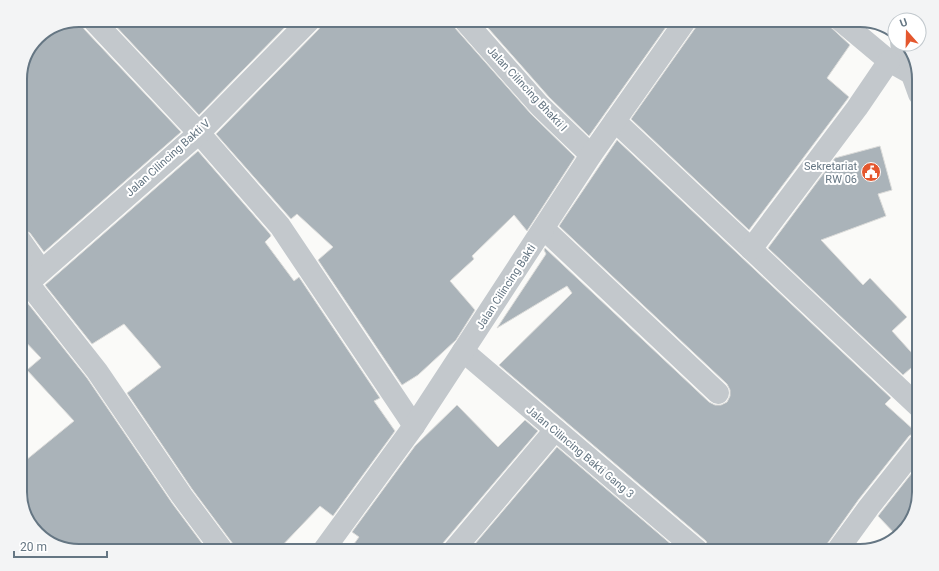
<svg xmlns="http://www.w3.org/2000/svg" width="939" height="571" viewBox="0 0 939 571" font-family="Roboto,sans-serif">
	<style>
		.building { fill: #aab3b9; stroke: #dcdcda }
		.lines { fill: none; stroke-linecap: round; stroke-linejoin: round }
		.minor { stroke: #c3c8cc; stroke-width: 22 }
		.labels { text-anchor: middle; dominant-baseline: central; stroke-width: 4; stroke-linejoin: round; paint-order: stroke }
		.street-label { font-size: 11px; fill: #657683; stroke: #fff }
		.poi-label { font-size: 11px; fill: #657683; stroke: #fff; text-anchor: end }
		.rim { fill: none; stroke: #657683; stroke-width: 2 }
	</style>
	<rect width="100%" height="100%" fill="#fafaf8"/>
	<g class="building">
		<path d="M79,20H81L84,29L181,132L44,252L30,233L20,228V75L37,37Z"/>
		<path d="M110,20H292L199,115Z"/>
		<path d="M322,20H452L455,28L531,114L575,157L527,231L514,215L472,256L474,259L450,281L475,310L456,340L418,375L402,385L318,260L333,247L297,214L291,219L216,134L319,29Z"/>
		<path d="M481,20H671L589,136L549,97Z"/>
		<path d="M698,20H823L850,45L827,78L849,97L749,230L631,119L696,27Z"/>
		<path d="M617,140L891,398L885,404L916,432L909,436L859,499L827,544L824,551H710L706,541L499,365L572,293L567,286L497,328L546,254L544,250L545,248L709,402L715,405H721L727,402L730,396V390L727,384L559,226Z"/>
		<path d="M880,146L892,190L878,194L886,216L821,240L863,285L870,278L907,317L892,331L919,361L903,375L768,248L835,158Z"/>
		<path d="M198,151L270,234L271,236L265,242L294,281L299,277L380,398L374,401L395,431L333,516L320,506L277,551H235L233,544L192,489L127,393L161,367L124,324L92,344L45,285Z"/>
		<path d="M26,301L87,378L172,503L204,546L199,551H79L49,543L28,522L20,496V465L74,421L27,370L41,358L20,336V302Z"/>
		<path d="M457,405L498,447L525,420L538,431L443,543L441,551H349L359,537L352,532L415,446Z"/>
		<path d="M557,447L679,551H469Z"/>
		<path d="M919,464V493L911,522L897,536L878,516Z"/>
	</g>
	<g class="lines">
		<g class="minor">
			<path d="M93,20L199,133L280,226L414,426"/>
			<path d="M464,20L540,106L591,155"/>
			<path d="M840,20L889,61L912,74"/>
			<path d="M901,44L919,94"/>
			<path d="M615,121L919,407"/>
			<path d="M544,229L718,393"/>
			<path d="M20,240L41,270"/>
			<path d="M751,249L857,108L889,61"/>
			<path d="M27,282L97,371L182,496L223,551"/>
			<path d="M20,290L199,133L310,20"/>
			<path d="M463,351L698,551"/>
			<path d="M323,551L414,426L591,155L686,20"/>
			<path d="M453,551L555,430"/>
			<path d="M837,551L869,507L919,444"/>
		</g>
	</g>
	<defs>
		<g id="civic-disc" transform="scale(1)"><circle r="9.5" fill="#e4572e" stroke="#fff"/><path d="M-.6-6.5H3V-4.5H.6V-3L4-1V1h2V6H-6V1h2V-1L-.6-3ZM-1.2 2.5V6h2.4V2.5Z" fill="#fff"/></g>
	</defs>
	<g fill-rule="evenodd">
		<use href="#civic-disc" x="871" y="172"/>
	</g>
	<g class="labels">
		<g class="street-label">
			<text transform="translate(527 89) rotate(47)">Jalan Cilincing Bhakti I</text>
			<text transform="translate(168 158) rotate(-42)">Jalan Cilincing Bakti V</text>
			<text transform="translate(506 287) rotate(-57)">Jalan Cilincing Bakti</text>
			<text transform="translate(580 452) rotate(40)">Jalan Cilincing Bakti Gang 3</text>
		</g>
		<g class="poi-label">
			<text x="857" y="166">Sekretariat<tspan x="857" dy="13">RW 06</tspan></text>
		</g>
	</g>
	<path d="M0 0H939V571H0ZM79 27H860A52 52 0 0 1 912 79V492A52 52 0 0 1 860 544H79A52 52 0 0 1 27 492V79A52 52 0 0 1 79 27Z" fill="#f3f4f5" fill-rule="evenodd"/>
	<path class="rim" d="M79 27H860A52 52 0 0 1 912 79V492A52 52 0 0 1 860 544H79A52 52 0 0 1 27 492V79A52 52 0 0 1 79 27Z"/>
	<g transform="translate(907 32) rotate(340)"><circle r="19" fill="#ffffff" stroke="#c1c8cd"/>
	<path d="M0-3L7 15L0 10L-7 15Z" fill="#e4572e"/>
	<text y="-6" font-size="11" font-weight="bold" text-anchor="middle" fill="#657683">U</text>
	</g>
	<path d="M14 551v6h93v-6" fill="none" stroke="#657683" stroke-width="2"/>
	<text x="20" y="551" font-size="12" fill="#657683" stroke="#ffffff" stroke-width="3" paint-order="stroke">20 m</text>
</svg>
